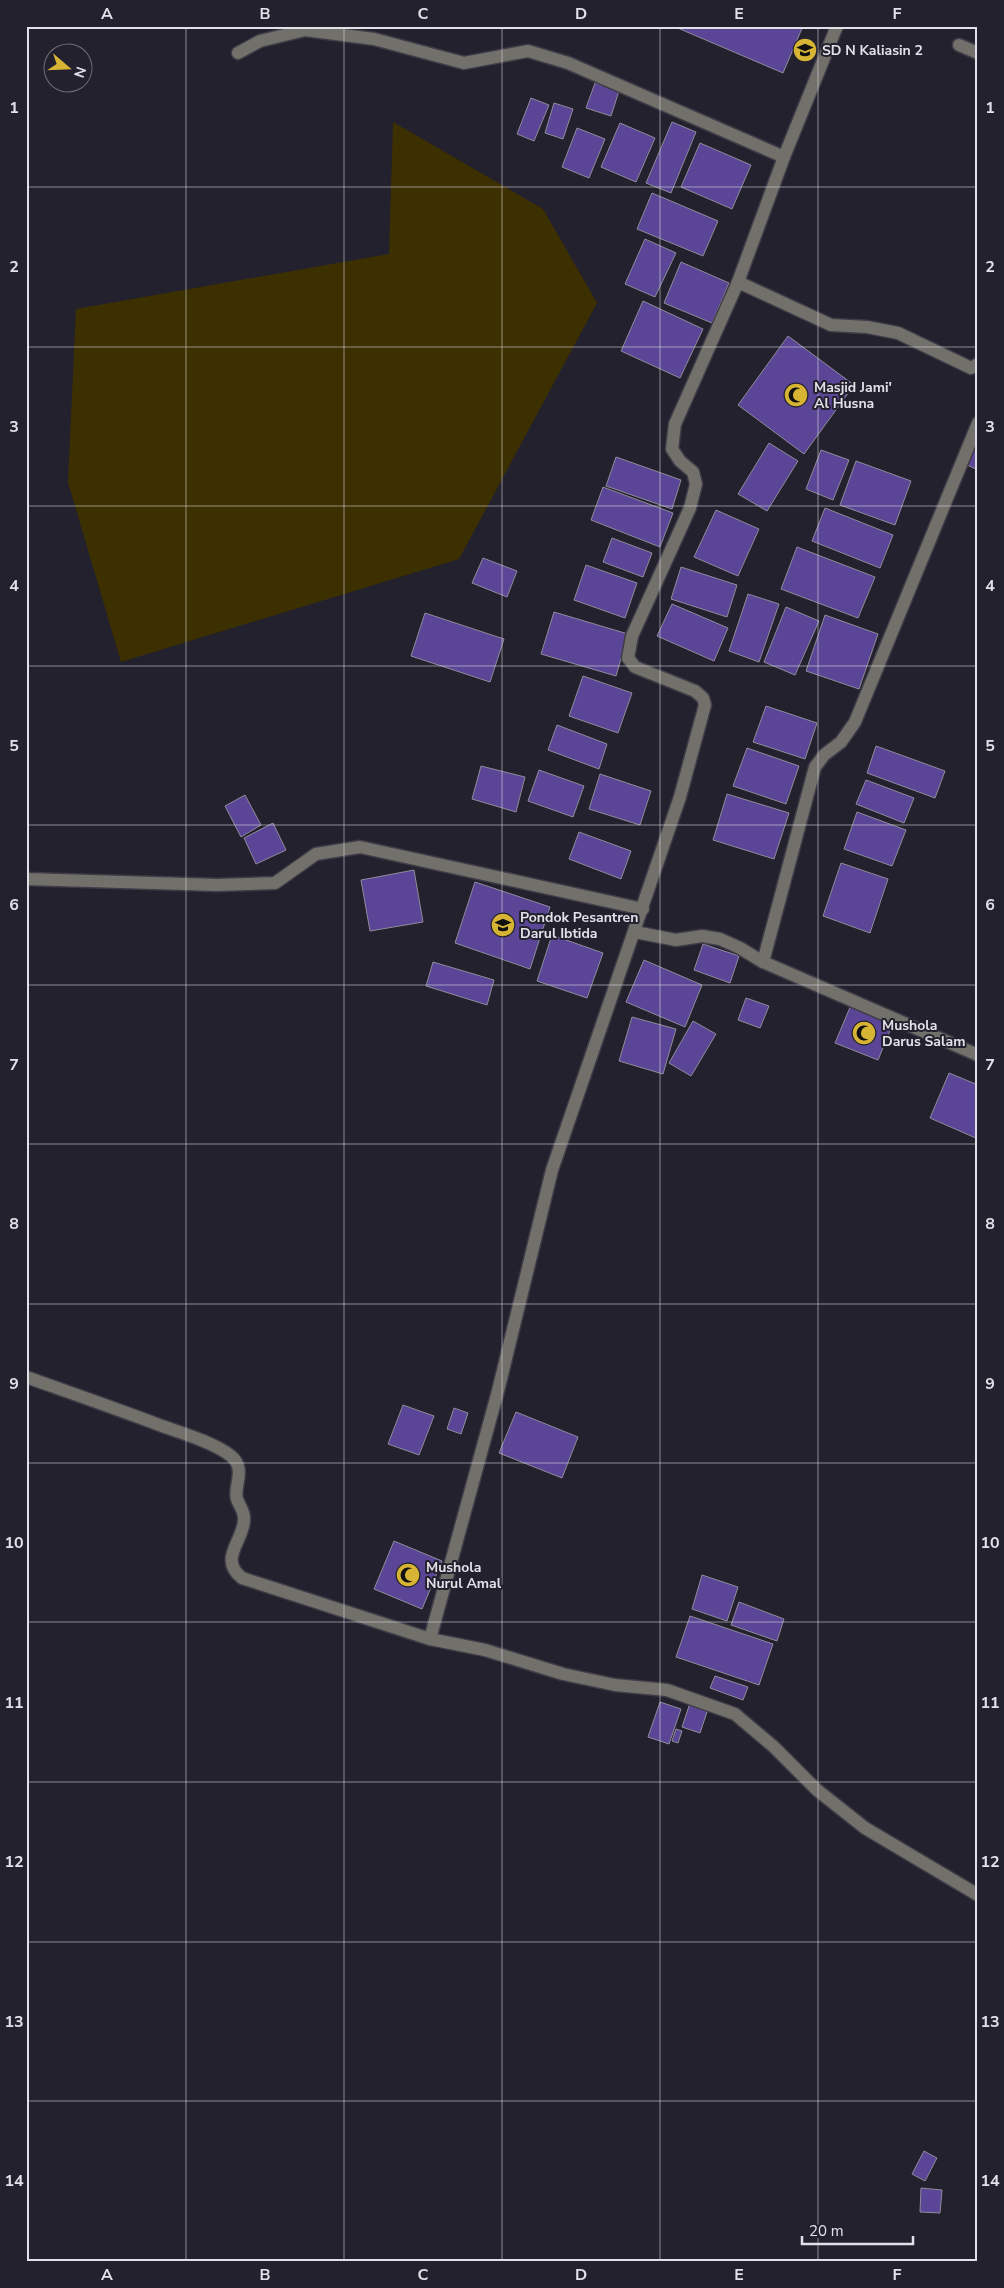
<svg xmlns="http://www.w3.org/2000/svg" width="1004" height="2288" viewBox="0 0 1004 2288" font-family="'Nunito Sans',sans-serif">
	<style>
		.green { fill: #3d3000 }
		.building { fill: #5b4596; stroke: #8f8c9a }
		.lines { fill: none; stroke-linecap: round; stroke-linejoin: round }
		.minor-casing { stroke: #3e3c47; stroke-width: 15 }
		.minor { stroke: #72706a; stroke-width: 12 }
		.grid { fill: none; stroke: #e2e1e9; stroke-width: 1; stroke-opacity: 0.55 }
		.labels { text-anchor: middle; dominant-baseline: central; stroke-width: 4; stroke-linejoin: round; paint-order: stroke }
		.poi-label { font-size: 14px; font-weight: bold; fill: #e2e1e9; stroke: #23212d; text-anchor: start }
		.neatline { fill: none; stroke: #e2e1e9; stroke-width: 2 }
		.grid-label { font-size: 16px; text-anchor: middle; font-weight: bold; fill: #e2e1e9 }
	</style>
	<rect width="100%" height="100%" fill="#23212d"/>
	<path class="green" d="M393,122L543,209L597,303L459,559L121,662L68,482L76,309L389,254Z"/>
	<g class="building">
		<path d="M673,26H803L783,73Z"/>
		<path d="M595,83L619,91L611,116L586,108Z"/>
		<path d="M531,98L549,105L534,141L517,134Z"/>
		<path d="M554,103L573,109L563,139L545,133Z"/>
		<path d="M672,122L696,132L671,193L646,183Z"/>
		<path d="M620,123L655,138L636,182L601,167Z"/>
		<path d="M577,128L605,139L589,178L562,167Z"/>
		<path d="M700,143L751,165L732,209L681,187Z"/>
		<path d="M652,193L718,221L703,256L637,229Z"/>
		<path d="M645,239L676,253L655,297L625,284Z"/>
		<path d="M681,262L729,283L712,323L664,303Z"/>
		<path d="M643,301L703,329L680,378L621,351Z"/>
		<path d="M788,336L854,385L804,454L738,405Z"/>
		<path d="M978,440V470L967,465Z"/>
		<path d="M769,443L798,461L767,511L738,494Z"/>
		<path d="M821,450L849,460L833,500L806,489Z"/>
		<path d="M616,457L681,480L672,509L606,486Z"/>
		<path d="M856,461L911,481L895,525L840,505Z"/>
		<path d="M603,487L673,513L660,547L591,520Z"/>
		<path d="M825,508L893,535L880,568L812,541Z"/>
		<path d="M716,510L759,529L738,576L694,557Z"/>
		<path d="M612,538L652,553L643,577L603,562Z"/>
		<path d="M797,547L875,577L858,618L781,589Z"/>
		<path d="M483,558L517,571L507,597L472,583Z"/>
		<path d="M586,565L637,583L625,618L574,600Z"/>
		<path d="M681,567L737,585L727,617L671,599Z"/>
		<path d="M748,594L779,604L759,662L729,651Z"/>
		<path d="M672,604L728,628L714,661L657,636Z"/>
		<path d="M786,607L819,621L795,675L764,662Z"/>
		<path d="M554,612L628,634L616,676L541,654Z"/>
		<path d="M425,613L504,639L490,682L411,656Z"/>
		<path d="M825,615L878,634L859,689L806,671Z"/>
		<path d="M583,676L632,693L618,733L569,716Z"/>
		<path d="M766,706L817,723L805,759L753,742Z"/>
		<path d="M557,725L607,744L599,769L548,750Z"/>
		<path d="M876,746L945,771L935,798L867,773Z"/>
		<path d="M747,748L799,766L786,804L733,786Z"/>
		<path d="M481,766L525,777L516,812L472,799Z"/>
		<path d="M539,770L584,786L573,817L528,801Z"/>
		<path d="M600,774L651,791L640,825L589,809Z"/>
		<path d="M866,780L914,798L904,823L856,804Z"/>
		<path d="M727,794L789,813L774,859L713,840Z"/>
		<path d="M245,795L261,825L241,837L225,806Z"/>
		<path d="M857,812L906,830L892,866L844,849Z"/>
		<path d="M273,823L286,850L256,864L244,838Z"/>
		<path d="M579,832L631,851L621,879L569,859Z"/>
		<path d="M841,863L888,879L870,933L823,916Z"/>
		<path d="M414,870L423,922L370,931L361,880Z"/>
		<path d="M475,882L550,907L530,969L455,943Z"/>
		<path d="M552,935L603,953L587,998L537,981Z"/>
		<path d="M703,944L739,956L730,983L694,970Z"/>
		<path d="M644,960L702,985L685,1027L626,1002Z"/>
		<path d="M433,962L494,980L487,1005L426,986Z"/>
		<path d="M746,998L769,1006L760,1028L738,1020Z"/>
		<path d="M851,1005L893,1023L878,1060L835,1043Z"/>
		<path d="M632,1017L676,1029L663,1074L619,1061Z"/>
		<path d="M693,1021L716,1034L691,1076L669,1063Z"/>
		<path d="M949,1073L978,1085V1139L930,1118Z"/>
		<path d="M403,1405L434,1416L419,1455L388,1444Z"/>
		<path d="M454,1408L468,1413L461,1434L447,1429Z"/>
		<path d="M516,1412L578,1437L562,1478L499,1453Z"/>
		<path d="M394,1541L442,1561L422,1609L374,1589Z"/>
		<path d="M702,1575L738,1587L727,1621L692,1609Z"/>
		<path d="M739,1602L784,1619L777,1641L731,1625Z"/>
		<path d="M690,1616L773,1644L759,1685L676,1657Z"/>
		<path d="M715,1676L748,1687L743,1700L710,1688Z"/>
		<path d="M660,1702L681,1709L669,1744L648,1737Z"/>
		<path d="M690,1703L708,1709L700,1733L682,1727Z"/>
		<path d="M676,1729L682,1731L678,1743L672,1741Z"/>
		<path d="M924,2151L937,2158L925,2181L912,2174Z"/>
		<path d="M921,2188L942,2190L940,2213L920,2212Z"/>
	</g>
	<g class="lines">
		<g class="minor-casing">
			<g id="minor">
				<path d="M837,26L784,157L738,282L675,424L672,449L680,461L693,472L696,484L690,508L632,636L628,658L635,667L695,691L703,698L705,705L680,797L552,1170L498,1391L430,1639L485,1650L563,1674L615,1685L667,1690L735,1714L774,1747L817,1790L865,1828L978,1895"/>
				<path d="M959,45L978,53"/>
				<path d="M238,53L260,41L305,30L374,39L464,63L528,51L568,63L784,157"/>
				<path d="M738,282L831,325L867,327L898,333L971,368L978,364"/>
				<path d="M26,879L217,885L275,883L316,854L360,847L643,909"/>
				<path d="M635,932L676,940L702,936L720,939L740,948L763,962L978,1055"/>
				<path d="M763,962L815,767L824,755L841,742L855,722L978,423"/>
				<path d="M26,1377C71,1393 117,1409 162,1426C182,1433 215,1443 231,1456C247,1469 233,1487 237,1499C239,1506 245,1511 244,1520C243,1542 218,1559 242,1578L430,1639"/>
			</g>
		</g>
		<use href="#minor" class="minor"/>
	</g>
	<path class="grid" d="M186,26V2262M344,26V2262M502,26V2262M660,26V2262M818,26V2262M26,187H978M26,347H978M26,506H978M26,666H978M26,825H978M26,985H978M26,1144H978M26,1304H978M26,1463H978M26,1622H978M26,1782H978M26,1942H978M26,2101H978"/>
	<defs>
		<g id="school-disc" transform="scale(1.25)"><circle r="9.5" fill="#d7b434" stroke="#23212d"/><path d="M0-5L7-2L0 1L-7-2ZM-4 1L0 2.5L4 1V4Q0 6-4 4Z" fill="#111"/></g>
		<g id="mosque-disc" transform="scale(1.25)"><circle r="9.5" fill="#d7b434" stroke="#23212d"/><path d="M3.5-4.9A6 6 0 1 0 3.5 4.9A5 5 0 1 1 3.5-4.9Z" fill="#111"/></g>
	</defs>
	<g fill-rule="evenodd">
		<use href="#school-disc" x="805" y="50"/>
		<use href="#mosque-disc" x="796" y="395"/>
		<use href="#school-disc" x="503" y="925"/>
		<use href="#mosque-disc" x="864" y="1033"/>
		<use href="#mosque-disc" x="408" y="1575"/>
	</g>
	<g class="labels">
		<g class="poi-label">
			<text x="822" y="50">SD N Kaliasin 2</text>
			<text x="814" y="387">Masjid Jami'<tspan x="814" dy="16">Al Husna</tspan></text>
			<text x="520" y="917">Pondok Pesantren<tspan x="520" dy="16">Darul Ibtida</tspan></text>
			<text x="882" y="1025">Mushola<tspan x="882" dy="16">Darus Salam</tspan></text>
			<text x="426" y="1567">Mushola<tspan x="426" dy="16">Nurul Amal</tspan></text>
		</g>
	</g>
	<rect width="1004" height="2288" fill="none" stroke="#23212d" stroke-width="55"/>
	<g transform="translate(68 68) rotate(109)"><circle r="24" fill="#23212d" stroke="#6f6e78"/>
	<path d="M0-4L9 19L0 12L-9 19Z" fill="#d7b434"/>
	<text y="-8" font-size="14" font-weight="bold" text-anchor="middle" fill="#e2e1e9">N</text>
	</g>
	<path d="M802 2236v8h111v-8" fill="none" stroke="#e2e1e9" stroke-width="2.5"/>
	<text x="809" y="2236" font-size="15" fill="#e2e1e9" stroke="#23212d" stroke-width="4" paint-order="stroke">20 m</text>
	<rect x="28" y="28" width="948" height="2232" class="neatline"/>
	<g class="grid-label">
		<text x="107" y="19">A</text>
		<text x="265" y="19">B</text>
		<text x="423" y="19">C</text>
		<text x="581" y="19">D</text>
		<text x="739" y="19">E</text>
		<text x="897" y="19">F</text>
		<text x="14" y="113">1</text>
		<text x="990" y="113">1</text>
		<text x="14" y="272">2</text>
		<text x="990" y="272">2</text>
		<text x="14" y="432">3</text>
		<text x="990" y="432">3</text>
		<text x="14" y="591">4</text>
		<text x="990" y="591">4</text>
		<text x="14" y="751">5</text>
		<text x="990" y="751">5</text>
		<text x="14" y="910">6</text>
		<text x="990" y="910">6</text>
		<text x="14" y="1070">7</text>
		<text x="990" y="1070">7</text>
		<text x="14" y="1229">8</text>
		<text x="990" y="1229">8</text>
		<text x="14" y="1389">9</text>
		<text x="990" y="1389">9</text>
		<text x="14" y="1548">10</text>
		<text x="990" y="1548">10</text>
		<text x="14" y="1708">11</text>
		<text x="990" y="1708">11</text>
		<text x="14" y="1867">12</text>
		<text x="990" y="1867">12</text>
		<text x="14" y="2027">13</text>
		<text x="990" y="2027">13</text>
		<text x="14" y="2186">14</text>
		<text x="990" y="2186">14</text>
		<text x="107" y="2280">A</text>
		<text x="265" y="2280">B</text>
		<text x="423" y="2280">C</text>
		<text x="581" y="2280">D</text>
		<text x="739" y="2280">E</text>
		<text x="897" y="2280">F</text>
	</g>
</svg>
